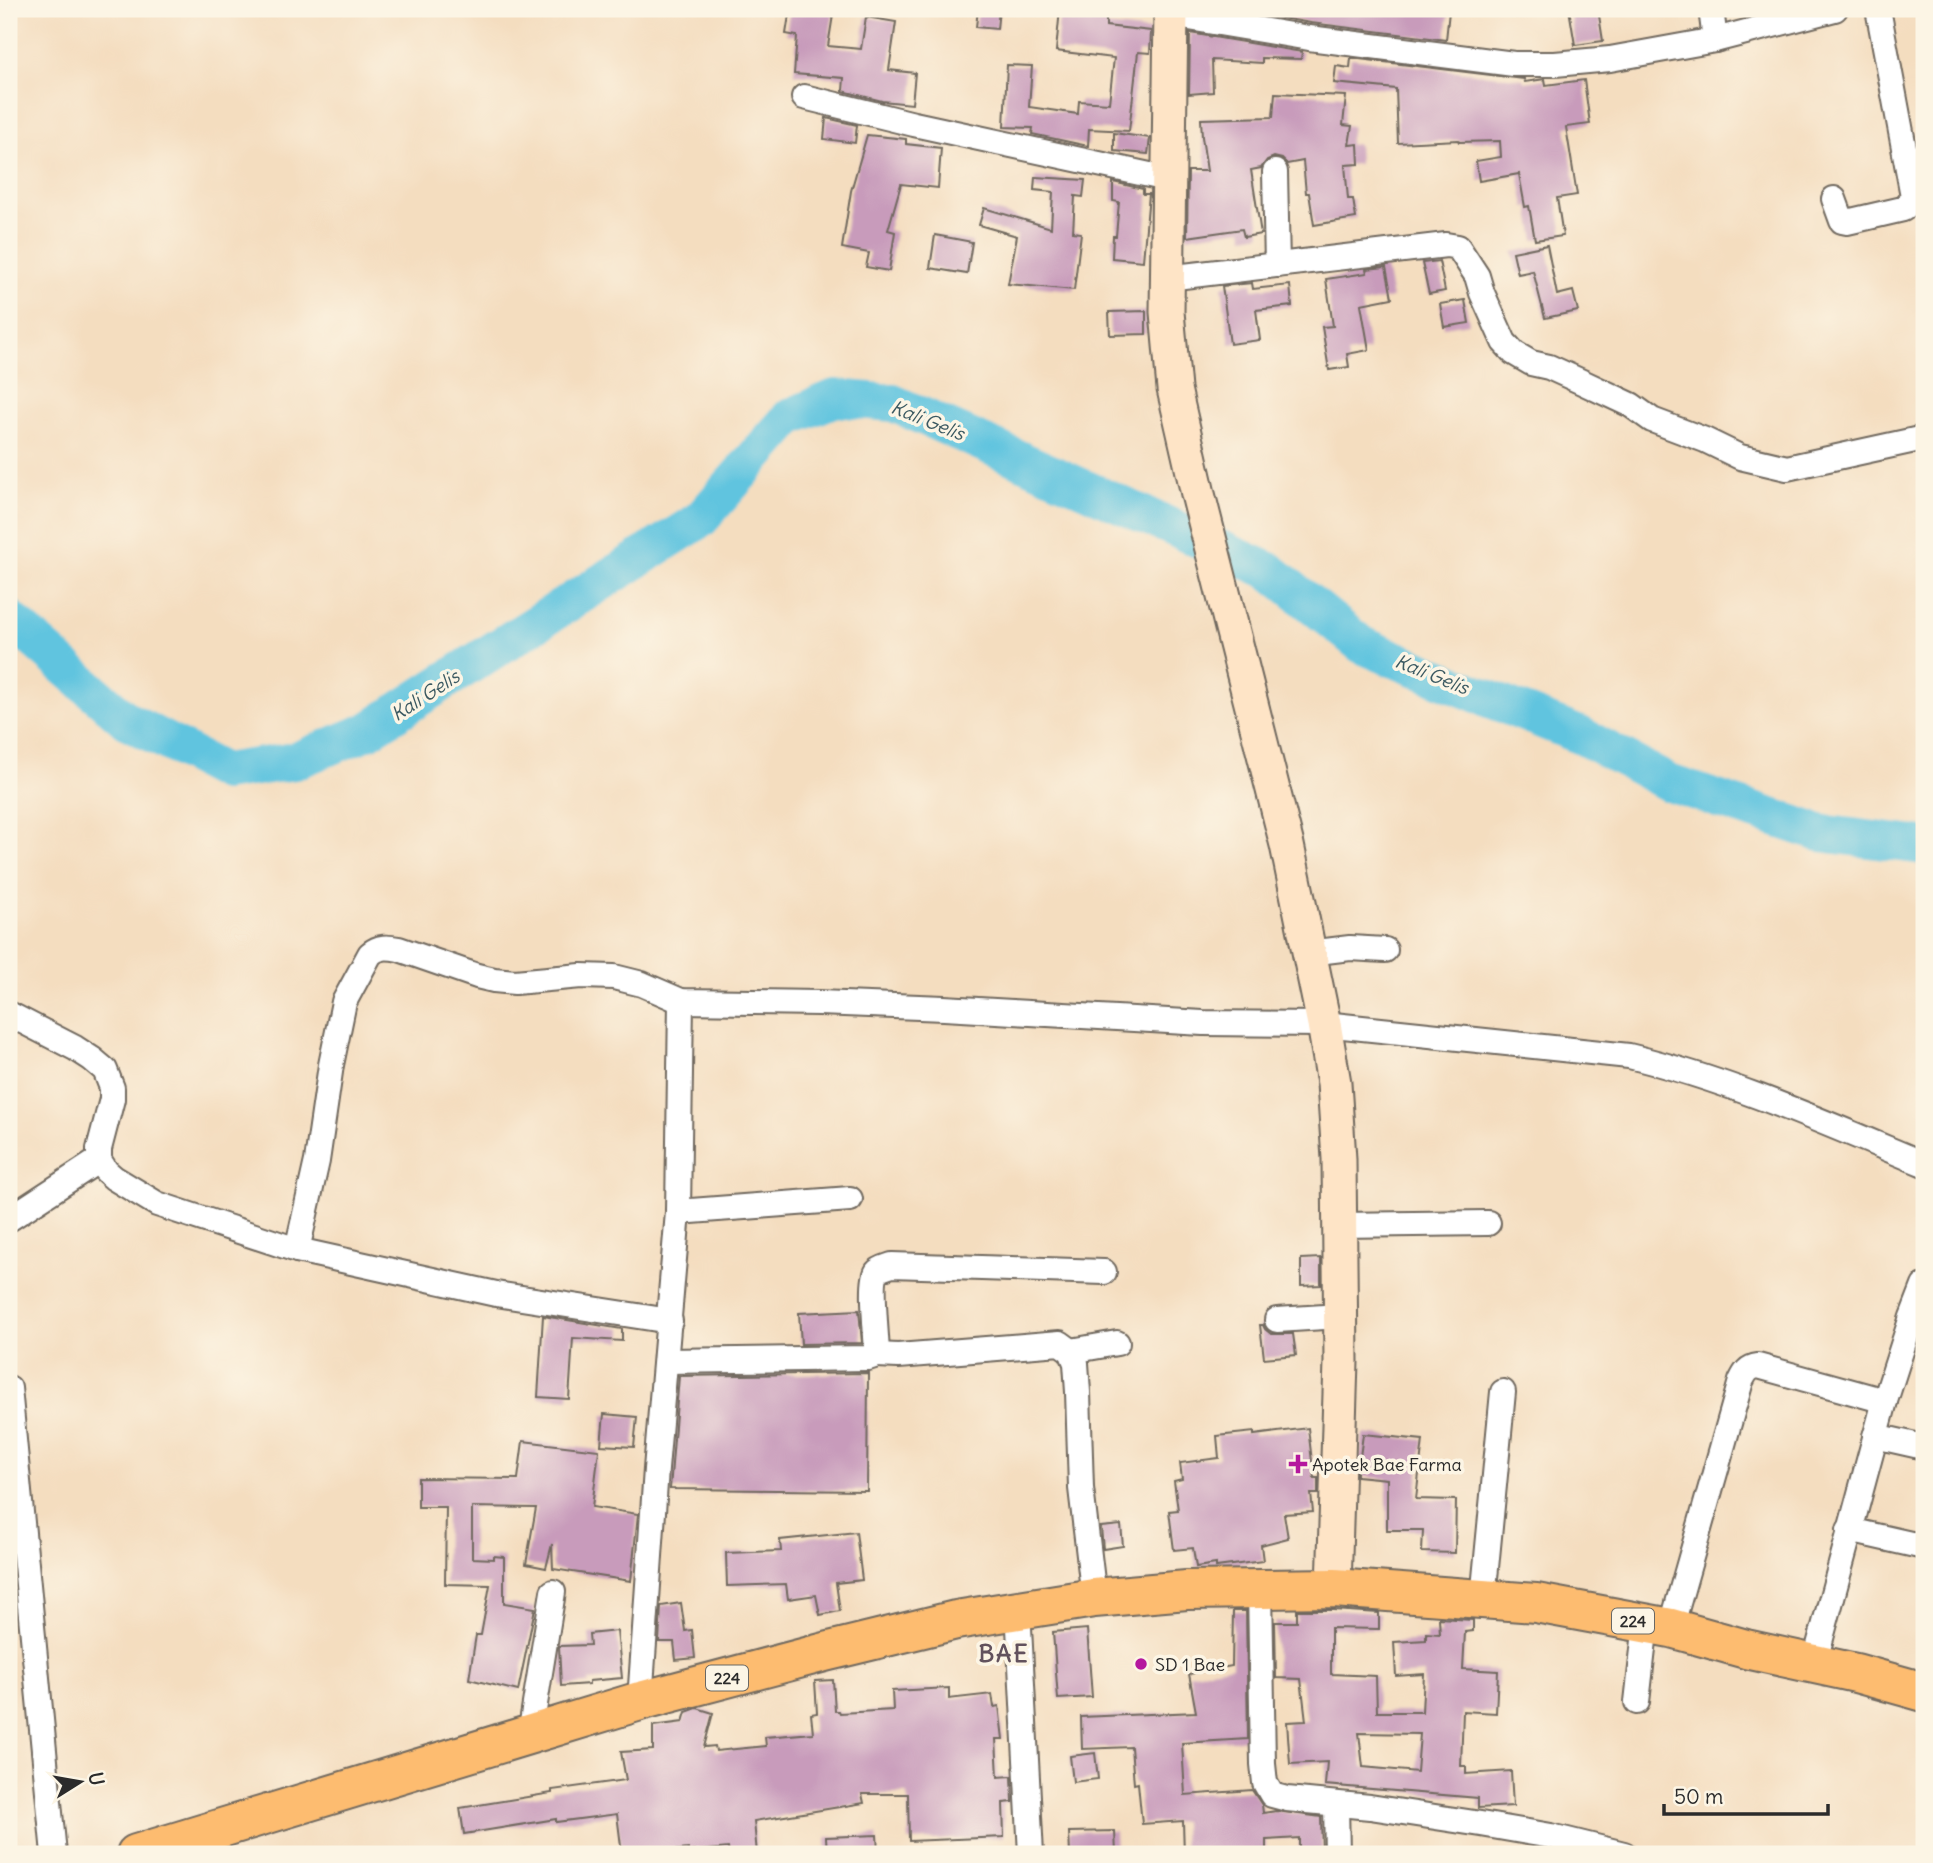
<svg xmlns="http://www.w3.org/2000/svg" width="1933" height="1863" viewBox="0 0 1933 1863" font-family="Delius,sans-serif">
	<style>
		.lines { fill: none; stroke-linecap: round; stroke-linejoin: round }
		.river { stroke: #61c4df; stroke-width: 38 }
		.building { fill: #c89bbb; fill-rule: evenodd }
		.street-casing { stroke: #71695f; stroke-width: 28 }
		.secondary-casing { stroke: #71695f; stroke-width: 37 }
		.primary-casing { stroke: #71695f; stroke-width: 42 }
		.street { stroke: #fff; stroke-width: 24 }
		.secondary { stroke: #fee4c6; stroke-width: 33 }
		.primary { stroke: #fdbc70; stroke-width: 38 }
		.poi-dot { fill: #b5179e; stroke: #fcf5e5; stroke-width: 2.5 }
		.labels { text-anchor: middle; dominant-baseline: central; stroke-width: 7; stroke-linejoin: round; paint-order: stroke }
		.shield { fill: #fcf5e5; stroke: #6a6863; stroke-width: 2 }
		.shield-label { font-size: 16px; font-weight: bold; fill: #2b2b2b }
		.poi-label { font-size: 18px; fill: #2b2b2b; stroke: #fcf5e5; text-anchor: start }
		.water-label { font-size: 19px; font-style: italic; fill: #3b5961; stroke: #fcf5e5 }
		.district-label { font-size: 24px; font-weight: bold; letter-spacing: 2px; fill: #62525d; stroke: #fcf5e5 }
	</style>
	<rect width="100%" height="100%" fill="#fcf5e5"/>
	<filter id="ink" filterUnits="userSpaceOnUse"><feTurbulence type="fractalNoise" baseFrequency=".0143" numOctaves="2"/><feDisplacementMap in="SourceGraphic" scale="14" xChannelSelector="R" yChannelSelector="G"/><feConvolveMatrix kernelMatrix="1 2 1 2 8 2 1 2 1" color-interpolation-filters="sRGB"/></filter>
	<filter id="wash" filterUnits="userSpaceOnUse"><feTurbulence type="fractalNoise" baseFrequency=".00686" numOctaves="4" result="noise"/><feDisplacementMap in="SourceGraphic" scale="28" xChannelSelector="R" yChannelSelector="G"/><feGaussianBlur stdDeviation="1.57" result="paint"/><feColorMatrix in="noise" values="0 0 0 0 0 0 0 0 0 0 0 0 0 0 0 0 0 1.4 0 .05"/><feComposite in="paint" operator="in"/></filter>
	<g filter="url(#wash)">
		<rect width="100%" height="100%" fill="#f4ddbf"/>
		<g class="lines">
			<path class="river" d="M9,618L126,720L224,772L295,761L368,731L445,681L700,520L790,417L835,398L893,403L1270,571L1362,645L1484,697L1582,736L1669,783L1820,833L1924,846"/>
		</g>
		<g id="blocks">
			<g class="building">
				<path d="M790,9H834L828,46L861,49L866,17L896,22L889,70L915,73L912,104L882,101L843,91L844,78L794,74L797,36L786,34Z"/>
				<path d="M978,9H999L997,29L976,27Z"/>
				<path d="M1060,9H1106V26L1151,31L1150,53L1138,52L1129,131L1089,129L1088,146L1032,134L1033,128L1004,127L1007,65L1032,66L1029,107L1078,114L1079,101L1109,103L1114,58L1056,51Z"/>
				<path d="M1258,9H1428L1449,11L1446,40L1311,23L1258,14Z"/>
				<path d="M1569,9H1598L1603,41L1575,45Z"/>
				<path d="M1190,33L1302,52L1301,59L1262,58V63L1212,60L1213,92L1189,94Z"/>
				<path d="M1351,58L1524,79L1525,82L1545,79L1546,85L1584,80L1590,124L1566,127L1577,195L1557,198L1563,236L1535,240L1529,206L1525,207L1519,174L1479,181L1476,161L1501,157L1500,141L1459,142L1458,140L1398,143L1396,89L1334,83L1336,66L1350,68Z"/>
				<path d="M1275,93L1346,96L1343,125L1352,126L1349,145L1358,144L1359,164L1345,165L1348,199H1353L1356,218L1314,225L1309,193H1306L1303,161L1287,164L1282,159L1274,157L1267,160L1261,168L1251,170L1261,234L1244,237L1242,229L1187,237L1188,171H1207L1202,137L1201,119L1273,117Z"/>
				<path d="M826,118L857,125L855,143L824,139Z"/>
				<path d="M1114,133L1150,138L1148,154L1114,151Z"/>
				<path d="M867,135L906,139V144L941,148L938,188L901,184L888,230L895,232L889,271L866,267L869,253L842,248L851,191Z"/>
				<path d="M1035,177L1085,180L1083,197L1075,196L1073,232L1081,233L1074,290L1008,284L1017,236L979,225L984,208L1051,228L1053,192L1034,190Z"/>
				<path d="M1113,182L1143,189V194H1149L1143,261L1112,258L1113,236H1116L1119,202L1113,201Z"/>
				<path d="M935,235L972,242L967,274L930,268Z"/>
				<path d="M1547,245L1557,295L1573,291L1578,311L1545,318L1533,271L1518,274L1513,252Z"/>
				<path d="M1439,261L1445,291L1429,294L1422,263Z"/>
				<path d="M1386,267L1392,298L1361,304L1369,350L1347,354L1349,367L1329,370L1322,327L1333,326L1326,279L1367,273L1366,269Z"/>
				<path d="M1252,283L1253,289L1290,285L1292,306L1256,310L1260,340L1230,344L1222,286Z"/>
				<path d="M1465,300L1469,323L1444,327L1440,304Z"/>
				<path d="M1146,311V334L1110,335L1109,312Z"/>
				<path d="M1321,1258V1285L1301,1286V1259Z"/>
				<path d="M859,1310L862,1343L801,1344L799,1313Z"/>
				<path d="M543,1316L622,1329V1341L573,1338L569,1399L538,1397Z"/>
				<path d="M1260,1325H1263L1265,1329L1271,1334H1293L1296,1355L1264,1358Z"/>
				<path d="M868,1373L867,1491L670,1489L679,1376Z"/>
				<path d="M604,1414L637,1417L634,1447L601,1445Z"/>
				<path d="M1308,1428L1314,1478H1318V1494H1311L1313,1512L1284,1514L1288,1538L1261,1545L1263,1561L1216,1567V1564L1196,1567L1193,1548L1174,1550L1169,1511L1178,1510L1174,1481L1182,1479L1180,1463L1219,1458L1217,1436L1254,1432V1435Z"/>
				<path d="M1363,1434L1423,1440L1416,1499L1456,1500L1455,1553L1422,1552L1423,1530H1387V1479L1357,1476V1457H1360Z"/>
				<path d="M523,1441L599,1450L592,1507L638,1514L631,1581L553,1569L552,1544L546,1568L526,1564L536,1508L472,1507V1558L494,1559V1556L504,1557V1603L535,1608L518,1691L469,1679L476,1635H481L490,1585L445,1584L446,1507H418V1478L518,1479Z"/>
				<path d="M1121,1525L1123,1546L1103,1549L1101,1527Z"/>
				<path d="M856,1532L862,1580L836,1583L840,1611L820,1615L816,1595L788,1599L786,1584L727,1586L726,1553L781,1551L780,1540Z"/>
				<path d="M681,1603L685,1631L692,1630L695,1658L676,1660L674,1642H659L661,1606Z"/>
				<path d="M1297,1610H1333L1379,1613V1629L1331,1628V1674L1376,1676L1377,1712H1422L1424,1674L1396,1676L1394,1642L1426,1640V1633L1440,1634L1439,1618L1473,1620V1631L1465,1632L1463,1669L1498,1671L1496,1713L1463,1711L1461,1766H1466V1774L1511,1771L1513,1806L1478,1808V1798L1325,1785L1327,1762L1290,1764L1287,1722L1306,1721L1301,1679L1276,1678L1275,1622H1297ZM1359,1733L1420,1734L1417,1772L1363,1767Z"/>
				<path d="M1233,1611H1246L1248,1739L1182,1743L1185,1795L1252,1790L1262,1805L1263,1813L1276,1811L1321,1817L1322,1854H1299V1838L1266,1840V1854H1184L1183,1821L1142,1824L1138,1783L1134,1784L1131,1747L1082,1749L1081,1717L1196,1712L1189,1674L1232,1666Z"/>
				<path d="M1087,1629L1092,1697L1058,1699L1053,1632Z"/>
				<path d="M617,1631L622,1678L589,1681V1684L561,1686L559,1646L590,1645L589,1634Z"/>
				<path d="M833,1680L835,1711H839L840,1713L893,1710L892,1691L949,1688V1699L992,1694L994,1707L999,1706L1003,1739H996L998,1777L1012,1776L1013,1802L1003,1803L1004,1837L909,1841L908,1794H862L864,1803L754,1821L757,1854H729L728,1848L688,1852V1849L642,1854H622L617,1814L556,1822V1819L464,1834L460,1808L552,1793V1790L626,1780L621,1752L653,1750V1726L683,1722L686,1712L697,1708L713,1713L704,1747L715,1746L716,1751L766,1746L765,1737L813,1733L811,1714L817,1713L815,1681Z"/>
				<path d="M1095,1753L1098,1779L1073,1782L1070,1756Z"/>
				<path d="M1115,1831L1116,1854H1070L1069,1832Z"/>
				<path d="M877,1835L878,1854H827L826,1837Z"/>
			</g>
		</g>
	</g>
	<g filter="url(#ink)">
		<use href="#blocks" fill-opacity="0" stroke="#71695f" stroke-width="2"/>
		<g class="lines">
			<g class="street-casing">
				<g id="street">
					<path d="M1711,9L1715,40"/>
					<path d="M1878,9L1913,196L1916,199L1924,200"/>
					<path d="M1171,15L1309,38L1514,64H1555L1610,59L1715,40L1835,9"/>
					<path d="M804,97L914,124L1168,179"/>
					<path d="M1275,172L1277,265"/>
					<path d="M1834,199L1842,221L1847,222L1903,209L1909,204L1913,196"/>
					<path d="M1167,278L1446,245L1458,247L1477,276L1482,293L1504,342L1514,353L1531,363L1549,367L1582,382L1631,405L1652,420L1705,440L1740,457L1787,468L1924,438"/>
					<path d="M1309,953L1350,948L1385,950"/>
					<path d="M9,1014L75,1048L92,1059L105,1070L112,1088V1099L99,1149V1160L106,1171L114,1178L157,1204L297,1250L496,1294L670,1321"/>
					<path d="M678,1212L850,1199"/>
					<path d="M9,1219L99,1160"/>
					<path d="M1339,1225L1488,1223"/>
					<path d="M297,1250L317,1161L331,1065L344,1002L370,954C379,946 388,947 399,949L477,976L494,980L515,982L581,976L614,977L642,984L681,1001L819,1003L944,1008L1203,1023L1324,1024L1629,1056C1730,1080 1828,1124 1924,1164"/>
					<path d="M1277,1320L1340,1316"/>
					<path d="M1071,1351L1117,1343"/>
					<path d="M877,1355L898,1356L1060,1343L1071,1351L1076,1363L1078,1392L1081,1488L1094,1598"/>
					<path d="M666,1361L868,1358L877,1355C877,1339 870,1282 877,1272C880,1268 887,1267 892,1265L1104,1272"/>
					<path d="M9,1388L54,1854"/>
					<path d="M1875,1436L1924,1447"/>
					<path d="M1849,1530L1924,1547"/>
					<path d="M1260,1589L1263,1764L1265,1783L1272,1795L1287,1799L1370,1807L1481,1824L1551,1836L1624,1854"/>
					<path d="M1483,1599L1503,1392"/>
					<path d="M1018,1609L1031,1854"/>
					<path d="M1671,1628L1741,1381C1745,1373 1748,1367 1758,1366L1885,1401"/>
					<path d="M1814,1664L1885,1401L1912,1317L1924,1286"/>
					<path d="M640,1701L656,1469L678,1212L681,1001"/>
					<path d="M1637,1702L1646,1623"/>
					<path d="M530,1735L553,1592"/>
					<path d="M1336,1804L1337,1854"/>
				</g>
			</g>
			<g class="secondary-casing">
				<path id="secondary" d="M1171,9L1167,312L1174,389L1198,494L1287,845L1324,1024L1334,1083L1339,1159L1341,1361L1334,1588"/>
			</g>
			<g class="primary-casing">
				<path id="primary" d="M136,1854L640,1701L825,1652L956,1620L1094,1598L1187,1590L1334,1588L1536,1603L1671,1628L1746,1649L1856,1673L1924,1692"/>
			</g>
			<use href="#street" class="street"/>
			<use href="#secondary" class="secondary"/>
			<use href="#primary" class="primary"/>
		</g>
	</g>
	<g class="poi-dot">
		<path d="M1294.5 1453.5h7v7h7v7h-7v7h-7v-7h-7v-7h7z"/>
		<circle cx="1141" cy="1664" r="7"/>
	</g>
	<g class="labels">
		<g class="shield">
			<rect x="1612" y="1608.5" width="42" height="25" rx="5"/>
			<rect x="706" y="1665.5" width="42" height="25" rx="5"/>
		</g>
		<g class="shield-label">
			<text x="1633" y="1621">224</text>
			<text x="727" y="1678">224</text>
		</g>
		<g class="poi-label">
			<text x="1312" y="1464">Apotek Bae Farma</text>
			<text x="1155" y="1664">SD 1 Bae</text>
		</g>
		<g class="water-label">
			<text transform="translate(928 420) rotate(22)">Kali Gelis</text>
			<text transform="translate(1432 674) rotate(22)">Kali Gelis</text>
			<text transform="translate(425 695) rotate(-33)">Kali Gelis</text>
		</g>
		<g class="district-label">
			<text x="1004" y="1653">BAE</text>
		</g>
	</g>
	<rect width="1933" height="1863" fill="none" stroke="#fcf5e5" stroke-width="35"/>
	<g transform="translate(80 1782) rotate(79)" stroke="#fcf5e5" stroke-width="5" paint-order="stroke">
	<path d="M0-5L12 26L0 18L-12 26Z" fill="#2b2b2b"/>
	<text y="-10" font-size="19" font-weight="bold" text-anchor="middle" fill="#2b2b2b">U</text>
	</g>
	<path d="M1664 1804v10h164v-10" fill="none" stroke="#2b2b2b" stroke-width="3.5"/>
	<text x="1674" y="1804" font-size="21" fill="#2b2b2b" stroke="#fcf5e5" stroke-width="5" paint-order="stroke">50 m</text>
</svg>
